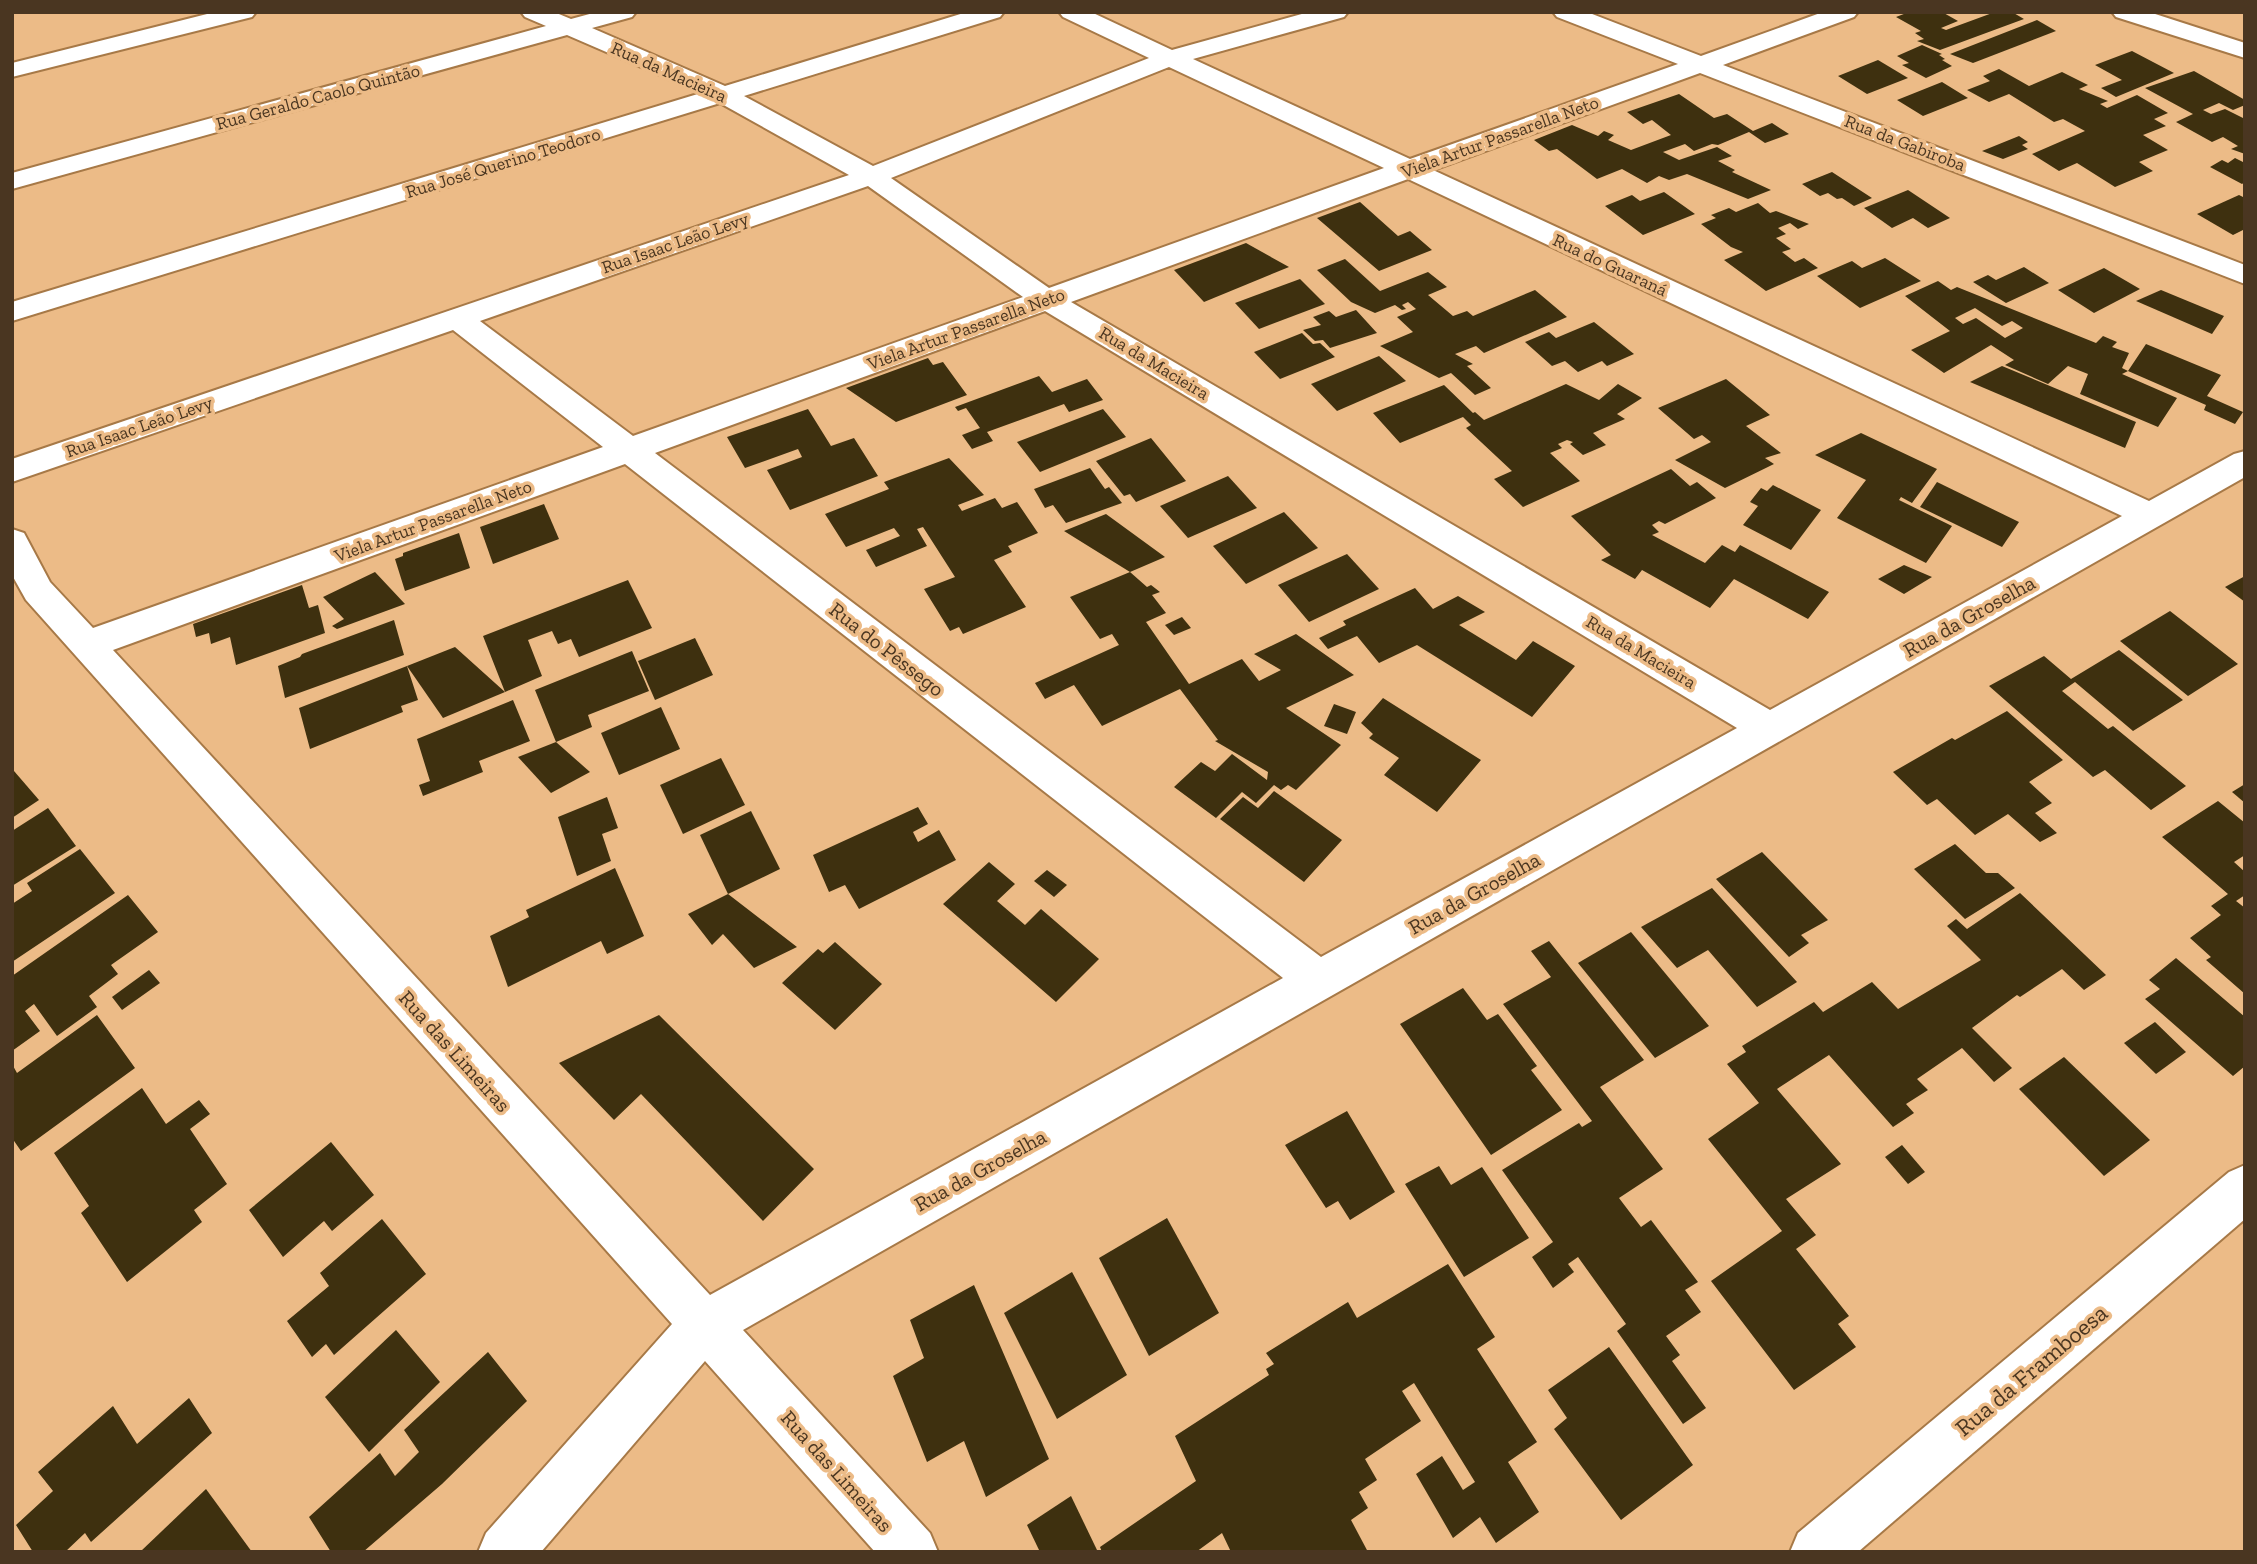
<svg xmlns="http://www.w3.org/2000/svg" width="2257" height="1564" viewBox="0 0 2257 1564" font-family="'Zilla Slab',serif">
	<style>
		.building { fill: #3e300f; fill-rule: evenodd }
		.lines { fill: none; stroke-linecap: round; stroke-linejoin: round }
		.street-casing { stroke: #a77947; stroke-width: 4 }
		.street { fill: #fff; fill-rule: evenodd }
		.labels { text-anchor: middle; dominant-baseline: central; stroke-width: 7; stroke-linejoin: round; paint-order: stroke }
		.far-street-label { font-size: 18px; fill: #4a3621; stroke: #ecbb87 }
		.street-label { font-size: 21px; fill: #4a3621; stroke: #ecbb87 }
		.near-street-label { font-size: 24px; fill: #4a3621; stroke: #ecbb87 }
	</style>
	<rect width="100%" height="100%" fill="#ecbb87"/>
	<g class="building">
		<path d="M1909,12H1942L1958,21L1941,28L1946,30L1995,12H2012L2024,19L1940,50L1917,41L1924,39L1915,33L1921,31L1896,17Z"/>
		<path d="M2037,20L2056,31L1973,63L1950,54Z"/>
		<path d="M1922,45L1942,54L1939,55L1945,59L1942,60L1952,66L1926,78L1902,65L1909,63L1897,56Z"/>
		<path d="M2132,51L2174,73L2116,97L2101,88L2122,80L2095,65Z"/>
		<path d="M1878,60L1908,78L1867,94L1838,76Z"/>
		<path d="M1999,69L2029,86L2062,72L2088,85L2079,89L2108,101L2100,104L2107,108L2137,95L2168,113L2154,119L2166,126L2143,135L2168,150L2139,162L2153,171L2115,187L2077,163L2059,171L2032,154L2085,131L2063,119L2054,122L2009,94L1989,102L1967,90L1990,81L1983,76Z"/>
		<path d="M2194,71L2245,100V105L2233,110L2219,103L2203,110L2211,114L2225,109L2245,119V154L2231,149L2238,146L2223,137L2212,142L2176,122L2193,114L2145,88Z"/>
		<path d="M1942,82L1968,98L1923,116L1897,100Z"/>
		<path d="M1679,94L1714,118L1727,114L1753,131L1772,123L1789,134L1765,143L1749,132L1718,145L1712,144L1694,151L1685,144L1663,152L1679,160L1717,147L1732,156L1718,161L1735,170L1732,172L1771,190L1748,199L1687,174L1669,180L1659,176L1647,183L1622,169L1597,179L1557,149L1549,151L1534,140L1572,125L1598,136L1604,131L1614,135L1608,140L1631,150L1671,135L1652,120L1643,124L1627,112Z"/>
		<path d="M2019,136L2028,142L2022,145L2028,149L2003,159L1982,151Z"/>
		<path d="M2235,158L2245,163V182L2242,184L2210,167L2222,160L2228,163Z"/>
		<path d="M1832,172L1872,198L1854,206L1842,198L1837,199L1828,193L1820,196L1802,184Z"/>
		<path d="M1908,190L1950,218L1928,228L1913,218L1892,228L1864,208Z"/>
		<path d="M1664,192L1695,214L1643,235L1605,206L1632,195L1640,201Z"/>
		<path d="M2239,195L2245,198V229L2233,235L2197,214Z"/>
		<path d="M1360,202L1398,236L1410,231L1432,250L1379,271L1317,218Z"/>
		<path d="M1758,203L1770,213L1776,211L1809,224L1798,229L1790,223L1778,228L1786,234L1776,238L1791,249L1782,252L1795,262L1804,258L1818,268L1766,291L1724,260L1743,252L1731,247L1701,224L1716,218L1711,215L1729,208L1736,212Z"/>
		<path d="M1246,243L1289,267L1204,302L1174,270Z"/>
		<path d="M1885,258L1921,281L1860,308L1817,276L1852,261L1862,268Z"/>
		<path d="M1345,259L1380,291L1428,272L1447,287L1428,295L1453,316L1467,311L1473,316L1535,290L1567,317L1484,353L1476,346L1455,354L1473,364L1467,366L1491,388L1475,395L1451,373L1439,378L1380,346L1413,332L1397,317L1416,309L1408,302L1402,305L1406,309L1402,310L1395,305L1375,313L1351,302L1317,270Z"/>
		<path d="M2024,267L2049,283L2006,303L1973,282L1988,275L1996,280Z"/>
		<path d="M2104,268L2140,289L2094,313L2058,290Z"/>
		<path d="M1300,279L1325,304L1259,329L1235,303Z"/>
		<path d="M1938,281L1951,290L1957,287L2096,343L2103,336L2117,342L2112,347L2129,353L2122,368L2128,371L2122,374L2177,398L2158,427L2080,394L2088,374L2068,366L2048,384L2005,365L2014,360L1991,345L1944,373L1911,350L1950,331L1905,296ZM1975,308L2002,326L2012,321L2023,328L2005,338L1976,318L1963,324L1955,318Z"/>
		<path d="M2161,290L2224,316L2212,334L2136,301Z"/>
		<path d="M1356,310L1377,333L1330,348L1323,340L1315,341L1303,330L1321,325L1313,317L1329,311L1336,317Z"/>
		<path d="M1594,322L1634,354L1607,366L1602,361L1578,372L1565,361L1552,366L1525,342L1549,332L1556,338Z"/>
		<path d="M1302,333L1313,344L1320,343L1335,357L1280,379L1254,352Z"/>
		<path d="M2146,344L2221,375L2207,396L2243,412L2235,424L2204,410L2206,405L2128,371Z"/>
		<path d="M1379,356L1406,381L1337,411L1311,384Z"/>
		<path d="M928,358L933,365L943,362L967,395L896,422L846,388Z"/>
		<path d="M2002,366L2136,422L2125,448L1970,382Z"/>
		<path d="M1039,376L1052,392L1087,379L1103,400L1069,412L1064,404L987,432L993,441L972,449L962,435L980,428L966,408L958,411L955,407Z"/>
		<path d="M1726,379L1770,415L1746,426L1781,453L1765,458L1774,464L1725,488L1675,460L1711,442L1702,435L1694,439L1658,408Z"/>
		<path d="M1566,384L1599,400L1618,384L1642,398L1617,414L1625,419L1593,433L1606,445L1583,455L1570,444L1573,442L1567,440L1558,444L1562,448L1550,453L1580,481L1523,507L1494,479L1512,471L1466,428L1471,425L1463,417L1400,443L1373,413L1444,385L1473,413L1475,412L1484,420Z"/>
		<path d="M808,409L831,446L854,438L878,476L790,510L767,470L802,457L798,449L745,468L727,437Z"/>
		<path d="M1103,409L1126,437L1040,472L1017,442Z"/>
		<path d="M1861,433L1937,469L1912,503L1901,497L1899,500L1952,526L1926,563L1837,518L1866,480L1815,455Z"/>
		<path d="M1151,438L1186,481L1136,502L1130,494L1124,496L1096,461Z"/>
		<path d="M949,458L984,495L958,505L962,511L995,498L1002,508L1017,502L1038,533L1008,546L1012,552L994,560L1026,607L963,634L959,627L950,631L924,589L955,577L923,527L917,529L927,546L876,567L866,550L900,536L894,528L846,547L825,514L889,489L884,482Z"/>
		<path d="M1090,468L1105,489L1109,487L1122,503L1066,523L1053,505L1045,508L1034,489Z"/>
		<path d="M1671,469L1690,486L1697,482L1716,498L1665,524L1659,521L1652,525L1659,532L1652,535L1705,563L1722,545L1735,552L1740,545L1829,592L1808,619L1734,579L1710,608L1642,570L1635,579L1601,560L1611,555L1571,516Z"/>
		<path d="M1228,476L1257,508L1188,538L1160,506Z"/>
		<path d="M1937,482L2019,522L2002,547L1920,507Z"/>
		<path d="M1773,485L1821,510L1791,550L1743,525L1758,506L1750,502L1761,488L1767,491Z"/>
		<path d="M544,504L559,539L493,564L480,527Z"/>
		<path d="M1284,512L1318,548L1246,584L1213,546Z"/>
		<path d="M1106,514L1165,557L1130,572L1147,587L1151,585L1160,592L1152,595L1166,613L1146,622L1189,684L1242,659L1259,681L1281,670L1254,654L1296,634L1354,675L1286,708L1341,745L1296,790L1288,785L1281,790L1274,785L1256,803L1242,792L1216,818L1174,787L1201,762L1215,771L1232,754L1267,780L1268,772L1215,741L1218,740L1180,689L1102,726L1074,685L1045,699L1035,683L1119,645L1112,634L1100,639L1070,597L1130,572L1064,531Z"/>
		<path d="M459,533L470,568L405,591L395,559L403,556V553Z"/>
		<path d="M1347,554L1379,589L1309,622L1278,585Z"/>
		<path d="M1904,565L1932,577L1904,594L1878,579Z"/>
		<path d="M375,572L405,604L337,629L332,626L344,619L323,597Z"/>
		<path d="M2245,576V602L2225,587Z"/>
		<path d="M628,580L652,628L579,657L571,639L558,644L552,631L528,640L542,676L505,692L483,636Z"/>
		<path d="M302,585L309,608L318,605L325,633L236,665L230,637L211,644L209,633L196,637L193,624Z"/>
		<path d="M1415,588L1433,609L1458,596L1485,612L1459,625L1516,660L1533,641L1575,666L1532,717L1417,645L1379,663L1357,636L1328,649L1319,638L1346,625L1343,621Z"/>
		<path d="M2170,611L2238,664L2188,696L2120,641Z"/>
		<path d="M1182,617L1191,628L1174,635L1165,625Z"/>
		<path d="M394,620L404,655L285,698L278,666L300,657L302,654Z"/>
		<path d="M695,638L713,675L655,700L638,661Z"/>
		<path d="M455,647L505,692L443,718L407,666Z"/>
		<path d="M2119,650L2183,700L2133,731L2075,682L2062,691L2108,729L2113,726L2186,786L2151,810L2105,770L2093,777L1989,686L2044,656L2071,679Z"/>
		<path d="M632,651L649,691L588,715L592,727L556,742L535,690Z"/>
		<path d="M407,666L418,700L401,706L403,712L310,749L299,708Z"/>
		<path d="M1383,698L1481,760L1437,812L1384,775L1399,758L1369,738L1373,734L1361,723Z"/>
		<path d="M513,700L530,741L479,761L483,772L423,796L419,785L430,781L417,739Z"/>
		<path d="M1334,704L1356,712L1347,734L1324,726Z"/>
		<path d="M661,707L680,749L619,775L601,733Z"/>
		<path d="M2007,711L2063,760L2029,782L2052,803L2035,813L2057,833L2040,842L2008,814L1975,835L1937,799L1927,805L1893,772L1952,738L1955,740Z"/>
		<path d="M556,742L590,772L551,793L518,757Z"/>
		<path d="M721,758L745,805L683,834L660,785Z"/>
		<path d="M14,771L39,800L12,818V772Z"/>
		<path d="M2245,784V803L2232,792Z"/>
		<path d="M1274,791L1342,840L1304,882L1220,819L1243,797L1258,808Z"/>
		<path d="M607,797L618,828L602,834L611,861L577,876L558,817Z"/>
		<path d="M2218,801L2245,823V855L2234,862L2245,872V895L2236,901L2245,908V994L2206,960L2211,957L2190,938L2221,915L2211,906L2228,894L2162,837Z"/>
		<path d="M918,807L928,824L913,832L918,842L939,830L956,860L859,909L845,885L829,892L813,855Z"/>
		<path d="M48,808L76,846L12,886V831Z"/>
		<path d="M751,811L780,869L728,894L700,835Z"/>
		<path d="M1955,844L1986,873H1998L2015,888L1965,919L1914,869Z"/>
		<path d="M80,849L115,893L12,962V904L32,891L27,883Z"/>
		<path d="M1762,852L1828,920L1801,935L1809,943L1789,957L1716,879Z"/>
		<path d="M989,862L1015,884L997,901L1025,925L1041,909L1099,959L1056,1002L943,904Z"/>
		<path d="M615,868L644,936L607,954L601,941L508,987L490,936L529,917L526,910Z"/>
		<path d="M1047,870L1067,885L1054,897L1034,881Z"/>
		<path d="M1712,888L1797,982L1757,1007L1708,950L1677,968L1641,927Z"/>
		<path d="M2020,893L2106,975L2084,990L2062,969L2020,997L2017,995L1972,1028L2012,1068L1994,1082L1962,1048L1917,1079L1928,1090L1906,1104L1914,1113L1893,1127L1829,1055L1777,1089L1841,1164L1786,1199L1816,1235L1796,1249L1849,1316L1838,1324L1856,1347L1794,1390L1711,1281L1782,1231L1708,1139L1759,1103L1727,1064L1746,1052L1742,1046L1814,1002L1823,1012L1872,982L1898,1009L1981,960L1947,926L1956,919L1967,929Z"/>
		<path d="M728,894L797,947L754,968L723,934L712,945L688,914Z"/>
		<path d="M128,895L158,932L111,965L118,974L89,996L97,1007L57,1036L34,1004L25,1011L40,1031L12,1051V976Z"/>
		<path d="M1631,932L1709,1026L1655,1058L1578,963Z"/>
		<path d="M1549,941L1644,1060L1600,1087L1663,1169L1619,1198L1641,1227L1651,1220L1698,1282L1685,1290L1701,1312L1666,1336L1680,1355L1672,1361L1706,1408L1683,1424L1617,1331L1626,1324L1578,1257L1568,1264L1574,1272L1553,1288L1532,1257L1553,1242L1502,1170L1579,1123L1582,1127L1592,1121L1503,1004L1551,977L1531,951Z"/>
		<path d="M835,942L882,984L835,1030L782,983L818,949L823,953Z"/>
		<path d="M2176,958L2245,1017V1066L2233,1076L2145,999L2160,989L2149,980Z"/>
		<path d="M149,970L160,983L122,1010L112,997Z"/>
		<path d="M1463,988L1487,1020L1498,1014L1537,1066L1531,1070L1562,1110L1491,1155L1400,1024Z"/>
		<path d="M97,1015L135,1068L21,1151L12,1138V1064L17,1073Z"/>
		<path d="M659,1015L814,1169L763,1221L641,1094L614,1120L559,1063Z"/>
		<path d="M2155,1022L2186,1052L2156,1074L2124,1043Z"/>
		<path d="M2064,1057L2150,1140L2104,1176L2019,1089Z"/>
		<path d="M142,1088L166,1124L199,1100L210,1114L190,1129L227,1184L194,1210L202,1222L127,1282L81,1213L89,1206L54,1153Z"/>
		<path d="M1347,1111L1395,1192L1350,1220L1338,1201L1326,1208L1285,1145Z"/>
		<path d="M331,1142L374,1195L332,1231L324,1221L283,1257L249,1210Z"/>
		<path d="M1902,1145L1925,1172L1908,1184L1885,1157Z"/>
		<path d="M1439,1166L1451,1185L1482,1167L1529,1238L1464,1277L1405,1184Z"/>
		<path d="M1167,1218L1219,1313L1149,1356L1099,1258Z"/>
		<path d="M382,1219L426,1274L334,1355L326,1344L312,1357L287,1321L329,1286L320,1273Z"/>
		<path d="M1448,1264L1495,1337L1477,1349L1537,1442L1508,1462L1539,1512L1496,1543L1480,1517L1453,1538L1416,1474L1442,1456L1463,1490L1475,1482L1414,1383L1402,1391L1421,1421L1365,1459L1377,1480L1359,1492L1368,1508L1351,1520L1368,1552H1231L1222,1533L1196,1552H1102L1100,1547L1196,1481L1175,1436L1269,1375L1266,1369L1274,1364L1266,1353L1348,1302L1357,1318Z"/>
		<path d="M1072,1272L1127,1375L1057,1419L1004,1313Z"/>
		<path d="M974,1285L1049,1459L986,1497L964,1441L927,1462L893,1376L924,1358L910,1320Z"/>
		<path d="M396,1330L440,1382L369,1452L325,1397Z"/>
		<path d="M1609,1347L1693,1465L1621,1520L1554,1429L1567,1418L1548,1390Z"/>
		<path d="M488,1352L527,1401L442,1484L363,1552H331L309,1517L380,1453L395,1476L419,1452L404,1430Z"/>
		<path d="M189,1398L212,1433L91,1542L85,1533L65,1552H33L16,1525L53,1491L38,1472L113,1406L137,1444Z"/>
		<path d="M206,1489L252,1552H140Z"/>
		<path d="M1071,1496L1097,1550L1040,1552L1027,1525Z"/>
	</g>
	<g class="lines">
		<g class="street-casing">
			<g id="street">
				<path d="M215,12H256L252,17L12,77V63Z"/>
				<path d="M521,12H554L571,19L597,12H636L632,17L592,28L725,86L967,12H1004L1000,17L744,96L873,166L1149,58L1063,17L1059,12H1091L1172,50L1309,12H1348L1344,17L1193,59L1410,159L1678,64L1557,17L1553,12H1587L1701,56L1823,12H1858L1854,17L1723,65L2245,265V284L1700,73L1433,170L2149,501L2234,454L2245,451V477L743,1330L930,1533L938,1552H875L705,1361L541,1552H478L486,1533L672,1324L26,600L12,575V529L24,533L50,582L93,628L603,447L453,330L12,482V459L849,175L720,103L12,321V302L701,93L567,35L12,189V173L546,26L525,17ZM1169,67L1384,168L1049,288L891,178ZM1408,179L2122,516L1770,710L1071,302ZM868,186L1023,297L633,436L480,321ZM1045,311L1737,728L1321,957L655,453ZM625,464L1283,978L710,1295L113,650Z"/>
				<path d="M2112,12H2149L2245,43V58L2116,17Z"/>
				<path d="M2245,1165V1219L1858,1552H1790L1798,1533L2229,1172Z"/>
			</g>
		</g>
		<use href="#street" class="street"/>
	</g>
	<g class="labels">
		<g class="far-street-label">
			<text transform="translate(669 72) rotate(24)">Rua da Macieira</text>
			<text transform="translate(318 97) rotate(-15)">Rua Geraldo Caolo Quintão</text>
			<text transform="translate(1500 137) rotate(-20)">Viela Artur Passarella Neto</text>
			<text transform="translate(1905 143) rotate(21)">Rua da Gabiroba</text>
			<text transform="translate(503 163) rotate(-17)">Rua José Querino Teodoro</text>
			<text transform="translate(675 243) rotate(-19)">Rua Isaac Leão Levy</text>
			<text transform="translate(1610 265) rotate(25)">Rua do Guaraná</text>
			<text transform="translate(966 329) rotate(-20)">Viela Artur Passarella Neto</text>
			<text transform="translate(1154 363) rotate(31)">Rua da Macieira</text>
			<text transform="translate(139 427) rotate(-19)">Rua Isaac Leão Levy</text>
			<text transform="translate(433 521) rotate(-20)">Viela Artur Passarella Neto</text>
			<text transform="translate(1641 652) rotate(31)">Rua da Macieira</text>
		</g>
		<g class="street-label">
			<text transform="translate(1969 616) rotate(-29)">Rua da Groselha</text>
			<text transform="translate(887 649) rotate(38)">Rua do Pêssego</text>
			<text transform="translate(1474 893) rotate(-29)">Rua da Groselha</text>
			<text transform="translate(455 1051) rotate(48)">Rua das Limeiras</text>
			<text transform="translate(980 1170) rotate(-29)">Rua da Groselha</text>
			<text transform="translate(837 1471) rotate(48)">Rua das Limeiras</text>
		</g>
		<g class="near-street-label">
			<text transform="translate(2031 1370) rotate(-40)">Rua da Framboesa</text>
		</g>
	</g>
	<rect width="2257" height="1564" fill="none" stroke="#4a3621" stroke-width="28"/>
</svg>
